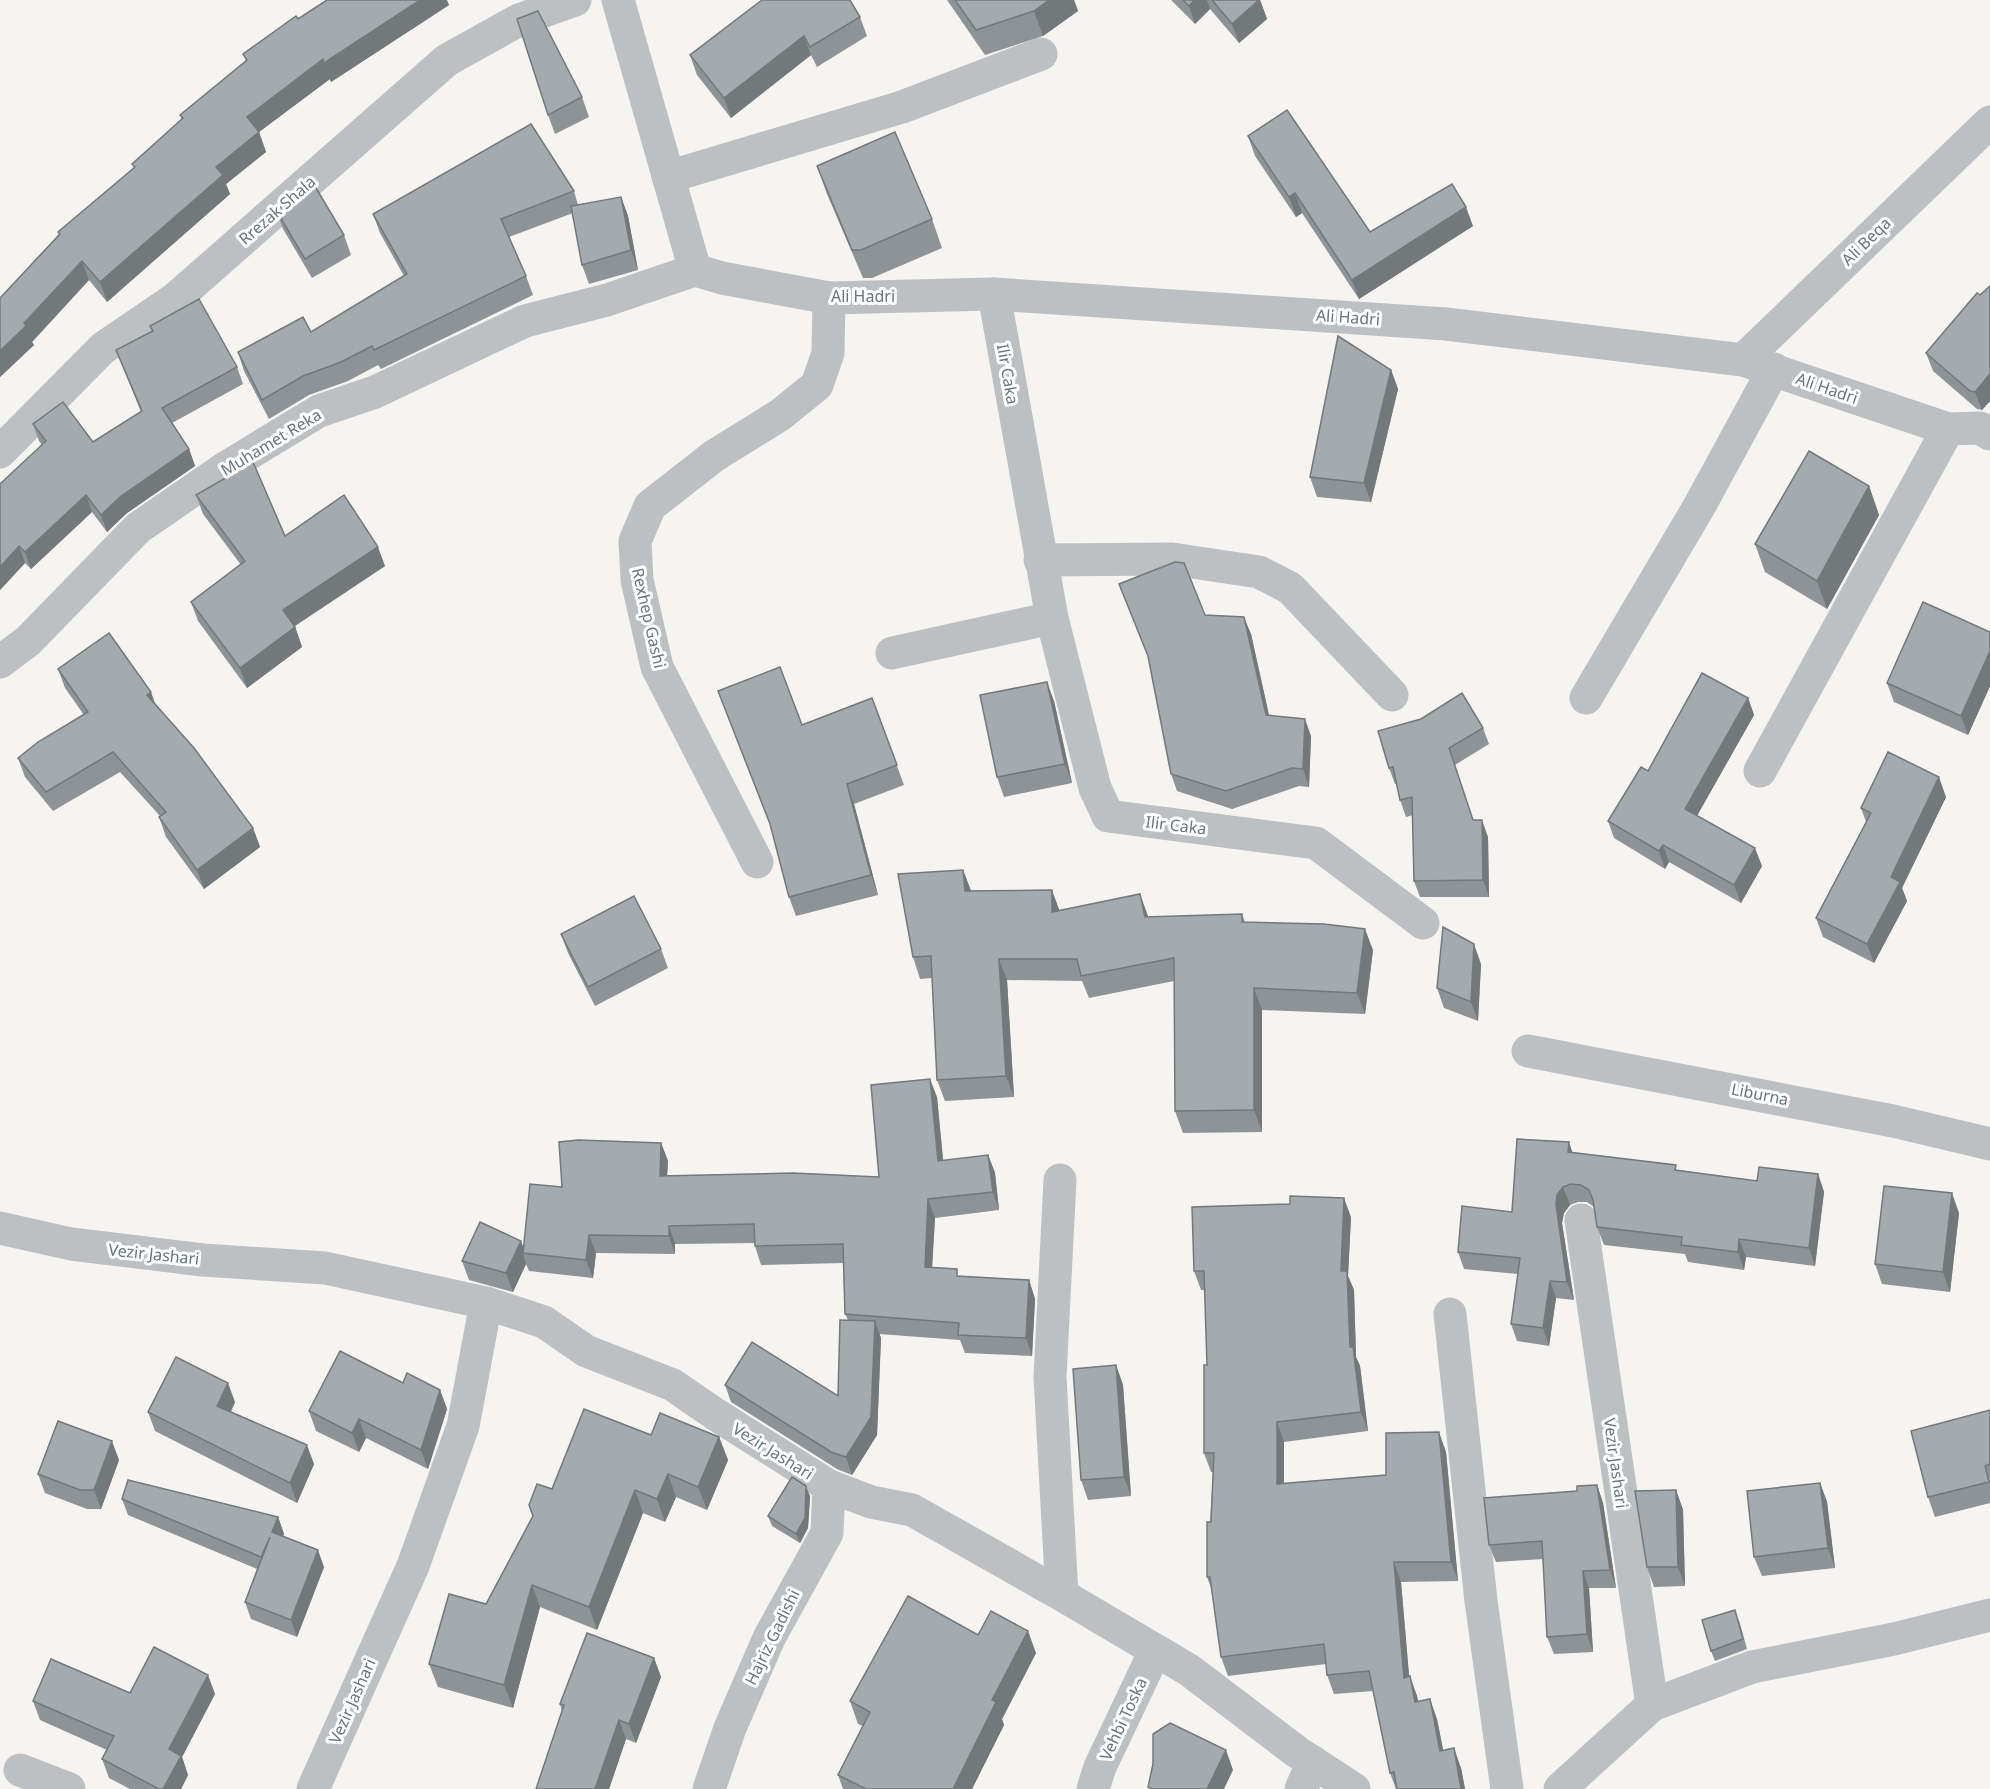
<svg xmlns="http://www.w3.org/2000/svg" width="1990" height="1789" viewBox="0 0 1990 1789" font-family="'Noto Sans',sans-serif">
	<style>
		.lines { fill: none; stroke-linecap: round; stroke-linejoin: round }
		.minor { stroke: #bcc0c3; stroke-width: 33 }
		.wall { fill: #8d9397 }
		.shaded-wall { fill: #73787b }
		.building { fill: #a4abb0; stroke: #73787b; stroke-width: 1.5 }
		.labels { text-anchor: middle; dominant-baseline: central; stroke-width: 6; stroke-linejoin: round; paint-order: stroke }
		.street-label { font-size: 16px; fill: #67757f; stroke: #fff }
	</style>
	<rect width="100%" height="100%" fill="#f5f4f1"/>
	<g class="lines">
		<g class="minor">
			<path d="M618,0L695,270"/>
			<path d="M668,177L902,107L1041,54"/>
			<path d="M695,270L722,278L829,298L994,294L1446,324L1743,360L1948,429L1980,428L1990,434"/>
			<path d="M994,294L1052,618L1095,788L1108,816L1316,843L1423,923"/>
			<path d="M1743,360L1990,122"/>
			<path d="M0,452L103,348L175,299L447,60L519,20L575,0"/>
			<path d="M1040,560L1172,559L1259,572L1290,588L1392,695"/>
			<path d="M892,653L1052,618"/>
			<path d="M0,662L28,641L138,528L225,468L319,411L375,392L525,321L607,300L695,270"/>
			<path d="M1586,698L1700,505L1774,369"/>
			<path d="M1760,771L1948,429"/>
			<path d="M757,862L657,667L637,580L635,541L650,506L714,456L780,415L817,385L828,353L829,298"/>
			<path d="M1528,1051L1893,1121L1990,1144"/>
			<path d="M1060,1180L1050,1377L1062,1595"/>
			<path d="M1581,1220L1652,1705"/>
			<path d="M0,1228L71,1244L203,1260L325,1268L486,1303L544,1322L586,1351L673,1385L715,1414L829,1486L871,1502L912,1510L1062,1595L1189,1670L1297,1752L1354,1789"/>
			<path d="M1450,1314L1481,1601L1507,1789"/>
			<path d="M20,1770L69,1789"/>
			<path d="M313,1789L413,1566L463,1426L486,1303"/>
			<path d="M709,1789L730,1728L769,1638L827,1533L829,1486"/>
			<path d="M1093,1789L1100,1767L1155,1651"/>
			<path d="M1301,1789L1313,1762"/>
			<path d="M1560,1789L1652,1705L1752,1667L1894,1639L1990,1615"/>
		</g>
	</g>
	<g class="wall">
		<path d="M947,0H1074L1078,11L1043,36L985,55Z"/>
		<path d="M1171,0H1260L1267,19L1239,43L1210,9L1195,24Z"/>
		<path d="M449,5L331,82L330,79L259,132L266,152L226,184L230,194L107,302L89,280L32,342L34,345L0,377V298L59,234L58,232L134,168L132,164L182,120L180,115L246,61L243,54L298,19Z"/>
		<path d="M860,17L867,36L817,67L811,55L731,118L697,75L690,55Z"/>
		<path d="M582,97L589,117L555,134L548,115Z"/>
		<path d="M1248,136L1370,232L1473,226L1359,299L1302,213L1296,217L1255,156Z"/>
		<path d="M817,166L932,219L942,248L872,278H863L827,194Z"/>
		<path d="M574,191L578,205L621,197L628,216L638,270L589,284L582,265L573,213L509,237L526,276L533,295L381,369L378,365L348,381L309,395L269,419L244,371L238,352L311,332L404,276L380,233L373,214Z"/>
		<path d="M276,210L344,235L351,255L312,278L283,229Z"/>
		<path d="M1990,286V401L1982,410L1977,409L1933,371L1926,353Z"/>
		<path d="M150,326L237,367L243,384L172,423L189,449L195,466L127,513L107,532L92,512L31,569L25,563L0,590L42,445L39,441L33,424L93,442L141,412L116,350L152,331Z"/>
		<path d="M1391,370L1398,389L1371,502L1317,497L1310,477Z"/>
		<path d="M1869,486L1879,515L1827,609L1765,572L1755,544Z"/>
		<path d="M196,495L285,536L385,566L295,626L302,647L247,688L198,621L191,602L241,565L203,514Z"/>
		<path d="M1119,584L1205,615L1251,634L1269,716L1311,736L1309,787L1299,786L1232,809L1177,791L1171,774L1149,659Z"/>
		<path d="M1990,632V686L1968,735L1894,702L1887,683Z"/>
		<path d="M58,669L155,704L253,828L260,847L204,889L166,837L159,817L160,816L120,772L53,811L25,777L18,758L84,715L65,688Z"/>
		<path d="M718,691L802,725L872,698L904,785L854,804L878,895L796,916L789,897L772,828Z"/>
		<path d="M1748,698L1754,715L1697,816L1762,866L1741,903L1669,862L1665,869L1614,838L1608,821L1648,771Z"/>
		<path d="M1054,701L1072,783L1004,797L997,777Z"/>
		<path d="M1483,728L1489,744L1455,765L1473,820L1488,837L1489,897H1420L1414,881L1413,815L1406,817L1400,800L1397,784H1395L1389,768Z"/>
		<path d="M1946,797L1902,888L1907,901L1874,963L1823,937L1816,918L1866,822L1861,808Z"/>
		<path d="M963,870L971,891L1059,910L1148,917L1242,914L1245,922L1373,950L1365,1014L1262,1010V1132L1183,1133L1175,1111L1174,981L1089,998L1082,981L1007,980L1014,1097L945,1101L937,1080L932,978L920,979L913,957Z"/>
		<path d="M561,934L661,949L668,968L595,1006L568,953Z"/>
		<path d="M1481,964L1478,1021L1444,1008L1437,988Z"/>
		<path d="M937,1097L943,1161L988,1155L995,1173L999,1210L935,1218L932,1268L960,1277L1029,1280L1035,1299L1032,1356L965,1353L960,1340L879,1334L881,1338L877,1435L852,1475L837,1469L731,1402L725,1385L838,1396L848,1320L845,1314L843,1263L761,1265L755,1246V1243L675,1244V1254L596,1253L593,1278L529,1271L526,1264L513,1292L469,1280L462,1261L523,1247L562,1187L661,1143L668,1161L667,1175L879,1177Z"/>
		<path d="M1573,1153L1678,1170L1757,1181L1818,1174L1824,1192L1815,1266L1746,1257L1744,1270L1688,1262L1685,1254L1604,1245L1597,1227L1594,1207L1587,1202H1578L1570,1205L1564,1213L1562,1223L1574,1300L1556,1298L1549,1346L1517,1341L1511,1324L1518,1274L1464,1269L1458,1252L1512,1212Z"/>
		<path d="M1959,1213L1950,1292L1882,1284L1875,1264Z"/>
		<path d="M1351,1217L1348,1276L1354,1290L1356,1357L1360,1366L1368,1431L1284,1442V1483L1386,1475L1446,1452L1458,1581L1401,1582L1409,1677L1417,1696L1418,1701L1437,1719L1443,1750L1461,1768L1465,1789H1396L1390,1773L1373,1691L1334,1694L1327,1675L1326,1664L1228,1676L1221,1657L1211,1588L1207,1577L1213,1472H1211L1204,1453L1207,1365L1205,1290H1201L1194,1271Z"/>
		<path d="M1116,1365L1123,1385L1131,1496L1088,1500L1081,1480Z"/>
		<path d="M403,1383L440,1390L447,1409L428,1469L366,1438L359,1452L316,1431L309,1411Z"/>
		<path d="M235,1402L231,1412L314,1464L297,1503L155,1431L148,1412Z"/>
		<path d="M1990,1410V1503L1935,1517L1928,1497Z"/>
		<path d="M719,1437L728,1460L707,1510L676,1497L665,1522L643,1513L597,1630L540,1607L513,1708L438,1687L429,1664L486,1604L533,1517L529,1505L552,1489Z"/>
		<path d="M119,1460L101,1509H87L45,1493L38,1474Z"/>
		<path d="M1820,1483L1827,1502L1835,1568L1762,1576L1754,1557Z"/>
		<path d="M1597,1485L1603,1503L1616,1588H1589L1593,1652L1554,1654L1547,1637L1543,1559L1496,1562L1489,1545L1577,1491Z"/>
		<path d="M1676,1490L1683,1510L1685,1586L1654,1587L1647,1567Z"/>
		<path d="M810,1496L808,1528L800,1543L772,1526L768,1516Z"/>
		<path d="M122,1499L278,1517L284,1534L283,1537L324,1567L297,1637L251,1619L245,1602L257,1569L128,1515Z"/>
		<path d="M1739,1620L1747,1649L1715,1661L1711,1651Z"/>
		<path d="M978,1635L1036,1653L1002,1719L1004,1725L972,1789H843L838,1775L863,1726L858,1724L850,1701Z"/>
		<path d="M654,1658L661,1677L636,1743L626,1739L609,1789H536L562,1711L560,1704Z"/>
		<path d="M130,1693L215,1694L182,1757L188,1775L181,1789H130L109,1778L102,1759L107,1750L40,1720L33,1701Z"/>
	</g>
	<g class="shaded-wall">
		<path d="M420,0H447L449,5L331,82L324,63Z"/>
		<path d="M1049,0H1074L1078,11L1043,36L1034,11Z"/>
		<path d="M1194,0H1207L1210,9L1195,24L1189,6Z"/>
		<path d="M1260,0L1267,19L1239,43L1232,24Z"/>
		<path d="M804,36L811,55L731,118L724,98Z"/>
		<path d="M323,59L330,79L259,132L266,152L226,184L230,194L107,302L100,282L216,167L247,117Z"/>
		<path d="M1295,193L1302,213L1296,217L1289,197Z"/>
		<path d="M621,197L628,216L638,270L631,250Z"/>
		<path d="M1466,207L1473,226L1359,299L1352,280Z"/>
		<path d="M82,261L89,280L32,342L34,345L0,377V351L24,323Z"/>
		<path d="M1391,370L1398,389L1371,502L1364,483Z"/>
		<path d="M1990,374V401L1982,410L1975,392Z"/>
		<path d="M189,449L195,466L127,513L107,532L101,515L121,496Z"/>
		<path d="M1869,486L1879,515L1827,609L1817,581Z"/>
		<path d="M86,495L92,512L31,569L25,552Z"/>
		<path d="M19,546L25,563L0,590V567Z"/>
		<path d="M378,547L385,566L290,629L283,610Z"/>
		<path d="M1244,617L1251,634L1273,733L1266,715Z"/>
		<path d="M295,627L302,647L247,688L240,668Z"/>
		<path d="M1990,651V686L1968,735L1961,716Z"/>
		<path d="M1047,682L1054,701L1072,783L1065,764Z"/>
		<path d="M151,692L158,712L147,695Z"/>
		<path d="M1748,698L1754,715L1691,826L1685,809Z"/>
		<path d="M1305,719L1311,736L1309,787L1303,769Z"/>
		<path d="M1939,777L1946,797L1902,888L1907,901L1874,963L1867,944L1891,877Z"/>
		<path d="M847,784L854,804L878,895L871,875Z"/>
		<path d="M1482,820L1488,837L1489,897L1483,880Z"/>
		<path d="M253,828L260,847L204,889L197,870Z"/>
		<path d="M1663,845L1669,862L1665,869L1659,851Z"/>
		<path d="M1755,848L1762,866L1741,903L1734,885Z"/>
		<path d="M963,870L971,891H965Z"/>
		<path d="M1052,890L1060,912H1052Z"/>
		<path d="M1140,894L1148,916L1152,938L1145,917Z"/>
		<path d="M1365,929L1373,950L1365,1014L1357,993Z"/>
		<path d="M1474,944L1481,964L1478,1021L1471,1002Z"/>
		<path d="M999,959L1007,980L1014,1097L1006,1076Z"/>
		<path d="M1254,988L1262,1010V1132L1254,1110Z"/>
		<path d="M930,1079L937,1097L945,1179L938,1161Z"/>
		<path d="M1569,1142L1575,1160L1568,1152Z"/>
		<path d="M661,1143L668,1161L666,1194L660,1176Z"/>
		<path d="M988,1155L995,1173L999,1210L993,1192Z"/>
		<path d="M1818,1174L1824,1192L1815,1266L1809,1248Z"/>
		<path d="M1563,1187L1570,1205L1564,1213L1562,1223L1574,1300L1567,1282L1556,1205L1557,1195Z"/>
		<path d="M1952,1193L1959,1213L1950,1292L1943,1272Z"/>
		<path d="M1344,1198L1351,1217L1348,1276L1354,1290L1356,1357L1360,1366L1368,1431L1361,1412L1350,1347L1341,1271Z"/>
		<path d="M928,1199L935,1218L931,1285L925,1267Z"/>
		<path d="M669,1226L675,1244V1254L669,1236Z"/>
		<path d="M589,1235L596,1253L593,1278L586,1260Z"/>
		<path d="M1739,1239L1746,1257L1744,1270L1738,1252Z"/>
		<path d="M521,1241L526,1254L523,1253L526,1264L513,1292L506,1273Z"/>
		<path d="M1029,1280L1035,1299L1032,1356L1026,1338Z"/>
		<path d="M1550,1281L1556,1298L1549,1346L1543,1328Z"/>
		<path d="M875,1321L881,1338L877,1435L852,1475L846,1457Z"/>
		<path d="M1116,1365L1123,1385L1131,1496L1124,1477Z"/>
		<path d="M228,1383L235,1402L224,1425L217,1406Z"/>
		<path d="M440,1390L447,1409L428,1469L421,1450Z"/>
		<path d="M359,1419L366,1438L359,1452L352,1433Z"/>
		<path d="M1277,1422L1284,1442V1503L1277,1484Z"/>
		<path d="M1439,1432L1446,1452L1458,1581L1451,1562Z"/>
		<path d="M719,1437L728,1460L707,1510L698,1487Z"/>
		<path d="M112,1441L119,1460L101,1509L94,1490Z"/>
		<path d="M307,1445L314,1464L297,1503L290,1483Z"/>
		<path d="M668,1474L676,1497L665,1522L657,1499Z"/>
		<path d="M1820,1483L1827,1502L1835,1568L1828,1548Z"/>
		<path d="M1597,1485L1603,1503L1616,1588L1610,1570Z"/>
		<path d="M806,1486L810,1496L808,1528L800,1543L796,1534Z"/>
		<path d="M635,1490L643,1513L597,1630L589,1607Z"/>
		<path d="M1676,1490L1683,1510L1685,1586L1678,1567Z"/>
		<path d="M278,1517L284,1534L278,1549L272,1532Z"/>
		<path d="M318,1550L324,1567L297,1637L291,1620Z"/>
		<path d="M1394,1562L1401,1582L1411,1697L1404,1678Z"/>
		<path d="M1583,1571L1589,1588L1593,1652L1587,1634Z"/>
		<path d="M532,1585L540,1607L513,1708L504,1685Z"/>
		<path d="M1028,1631L1036,1653L1002,1719L1004,1725L972,1789H953L992,1700Z"/>
		<path d="M654,1658L661,1677L636,1743L629,1724Z"/>
		<path d="M208,1675L215,1694L182,1757L188,1775L181,1789H163L169,1749Z"/>
		<path d="M1410,1676L1417,1696L1422,1721L1415,1702Z"/>
		<path d="M1430,1699L1437,1719L1447,1770L1440,1751Z"/>
		<path d="M619,1720L626,1739L609,1789H595Z"/>
		<path d="M1454,1748L1461,1768L1465,1789H1461Z"/>
		<path d="M1226,1750L1233,1770L1224,1789H1207Z"/>
	</g>
	<g class="building">
		<path d="M327,0H420L324,63L323,59L247,117L259,132L216,167L223,175L100,282L82,261L24,323L26,326L0,351V298L60,234L58,232L135,167L132,164L183,118L180,115L247,60L243,54L296,16L298,19Z"/>
		<path d="M762,0H850L860,17L810,47L804,36L724,98L690,55Z"/>
		<path d="M955,0H1049L1034,11L976,30Z"/>
		<path d="M1183,0H1194L1189,6Z"/>
		<path d="M1212,0H1259L1232,24Z"/>
		<path d="M538,11L582,97L548,115L517,19Z"/>
		<path d="M1287,110L1370,232L1452,184L1466,207L1352,280L1295,193L1289,197L1248,136Z"/>
		<path d="M531,124L574,191L501,219L526,276L374,350L372,346L341,362L303,376L262,400L238,352L303,317L311,332L407,274L373,214Z"/>
		<path d="M895,132L932,219L861,250H852L817,166Z"/>
		<path d="M313,183L344,235L305,259L276,210Z"/>
		<path d="M621,197L631,250L582,265L571,206Z"/>
		<path d="M1990,286V374L1975,392L1970,391L1926,353L1977,293L1980,295Z"/>
		<path d="M199,299L237,367L162,408L189,449L121,496L101,515L86,495L25,552L19,546L0,567V484L46,441L33,424L63,402L93,442L142,411L116,350L153,331L150,326Z"/>
		<path d="M1338,336L1391,370L1364,483L1310,477Z"/>
		<path d="M1809,451L1869,486L1817,581L1755,544Z"/>
		<path d="M253,462L285,536L344,495L378,547L283,610L295,627L240,668L191,602L245,561L196,495Z"/>
		<path d="M1175,562L1184,563L1205,615L1244,617L1266,715L1305,719L1303,769L1292,768L1226,791L1171,774L1148,656L1119,584Z"/>
		<path d="M1923,602L1990,632V651L1961,716L1887,683Z"/>
		<path d="M109,633L151,692L147,695L194,748L253,828L197,870L159,817L166,812L113,752L46,792L18,758L38,742L88,712L58,669Z"/>
		<path d="M780,667L802,725L872,698L897,765L847,784L871,875L789,897L770,824L718,691Z"/>
		<path d="M1702,673L1748,698L1685,809L1755,848L1734,885L1663,845L1659,851L1608,821L1641,767L1648,771Z"/>
		<path d="M1047,682L1065,764L997,777L980,695Z"/>
		<path d="M1462,693L1483,728L1449,748L1473,820H1482L1483,880L1414,881L1412,797L1400,800L1393,767L1389,768L1378,731L1421,719Z"/>
		<path d="M1888,752L1939,777L1891,877L1900,882L1867,944L1816,918L1871,813L1861,808Z"/>
		<path d="M963,870L965,891L1052,890V912L1140,894L1145,917L1242,914V922L1324,924L1365,929L1357,993L1254,988V1110L1175,1111L1174,958L1081,976L1077,959H999L1006,1076L937,1080L931,956L913,957L898,874Z"/>
		<path d="M634,896L661,949L588,987L561,934Z"/>
		<path d="M1443,927L1474,944L1471,1002L1437,988Z"/>
		<path d="M930,1079L938,1161L988,1155L993,1192L928,1199L925,1267L957,1269V1276L1029,1280L1026,1338L958,1335L959,1323L845,1314L843,1244L755,1246L754,1224L669,1226V1236L589,1235L586,1260L523,1253L530,1184L562,1187L559,1142L578,1140L661,1143L660,1176L793,1173L879,1177L871,1085Z"/>
		<path d="M1517,1139L1569,1142L1568,1152L1676,1165L1675,1170L1757,1181L1759,1167L1818,1174L1809,1248L1739,1239L1738,1252L1681,1245L1682,1237L1597,1227L1593,1200L1589,1190L1581,1185L1571,1184L1563,1187L1557,1195L1556,1205L1567,1282L1550,1281L1543,1328L1511,1324L1520,1258L1458,1252L1462,1206L1512,1212Z"/>
		<path d="M1884,1186L1952,1193L1943,1272L1875,1264Z"/>
		<path d="M1290,1196L1344,1198L1341,1271H1347L1350,1347H1353L1361,1412L1277,1422V1484L1386,1475V1433L1439,1432L1451,1562H1394L1404,1678L1410,1676L1415,1702L1430,1699L1440,1751L1454,1748L1461,1789H1397L1394,1772L1390,1773L1369,1671L1327,1675L1324,1644L1221,1657L1210,1577H1207V1522H1211L1214,1453H1204V1365H1207L1204,1271H1194L1192,1207L1290,1204Z"/>
		<path d="M480,1222L521,1241L506,1273L462,1261Z"/>
		<path d="M840,1320L875,1321L871,1417L846,1457L831,1452L725,1385L752,1342L838,1396Z"/>
		<path d="M340,1351L403,1383L407,1373L440,1390L421,1450L359,1419L352,1433L309,1411Z"/>
		<path d="M176,1357L228,1383L217,1406L307,1445L290,1483L148,1412Z"/>
		<path d="M1116,1365L1124,1477L1081,1480L1073,1369Z"/>
		<path d="M584,1409L651,1435L660,1413L719,1437L698,1487L668,1474L657,1499L635,1490L589,1607L532,1585L504,1685L429,1664L449,1594L486,1604L533,1516L529,1505L537,1484L552,1489Z"/>
		<path d="M1990,1410V1464L1985,1466L1989,1482L1928,1497L1911,1431Z"/>
		<path d="M58,1421L112,1441L94,1490H80L38,1474Z"/>
		<path d="M792,1477L806,1486L805,1518L796,1534L768,1516Z"/>
		<path d="M128,1480L278,1517L272,1532L318,1550L291,1620L245,1602L270,1537L261,1557L122,1499Z"/>
		<path d="M1820,1483L1828,1548L1754,1557L1747,1491Z"/>
		<path d="M1597,1485L1610,1570L1583,1571L1587,1634L1547,1637L1542,1541L1489,1545L1484,1498L1577,1491V1486Z"/>
		<path d="M1676,1490L1678,1567H1647L1635,1491Z"/>
		<path d="M908,1596L978,1635L991,1611L1028,1631L992,1700L996,1702L953,1789H866L838,1775L870,1712L850,1701Z"/>
		<path d="M1735,1610L1743,1639L1711,1651L1702,1620Z"/>
		<path d="M587,1633L654,1658L629,1724L619,1720L595,1789H536L564,1705L560,1704Z"/>
		<path d="M154,1647L208,1675L169,1749L181,1756L163,1789H159L102,1759L114,1736L33,1701L51,1659L130,1693Z"/>
		<path d="M1170,1723L1226,1750L1207,1789H1152L1148,1787L1153,1764V1734Z"/>
	</g>
	<g class="labels">
		<g class="street-label">
			<text transform="translate(277 210) rotate(-41)">Rrezak Shala</text>
			<text transform="translate(1866 241) rotate(-44)">Ali Beqa</text>
			<text x="863" y="296">Ali Hadri</text>
			<text transform="translate(1348 317) rotate(4)">Ali Hadri</text>
			<text transform="translate(1008 374) rotate(80)">Ilir Caka</text>
			<text transform="translate(1827 388) rotate(19)">Ali Hadri</text>
			<text transform="translate(271 442) rotate(-31)">Muhamet Reka</text>
			<text transform="translate(649 618) rotate(77)">Rexhep Gashi</text>
			<text transform="translate(1176 825) rotate(7)">Ilir Caka</text>
			<text transform="translate(1760 1094) rotate(11)">Liburna</text>
			<text transform="translate(154 1254) rotate(6)">Vezir Jashari</text>
			<text transform="translate(773 1451) rotate(32)">Vezir Jashari</text>
			<text transform="translate(1616 1463) rotate(82)">Vezir Jashari</text>
			<text transform="translate(772 1637) rotate(-64)">Hajriz Gadishi</text>
			<text transform="translate(352 1701) rotate(-66)">Vezir Jashari</text>
			<text transform="translate(1123 1719) rotate(-65)">Vehbi Toska</text>
		</g>
	</g>
</svg>
